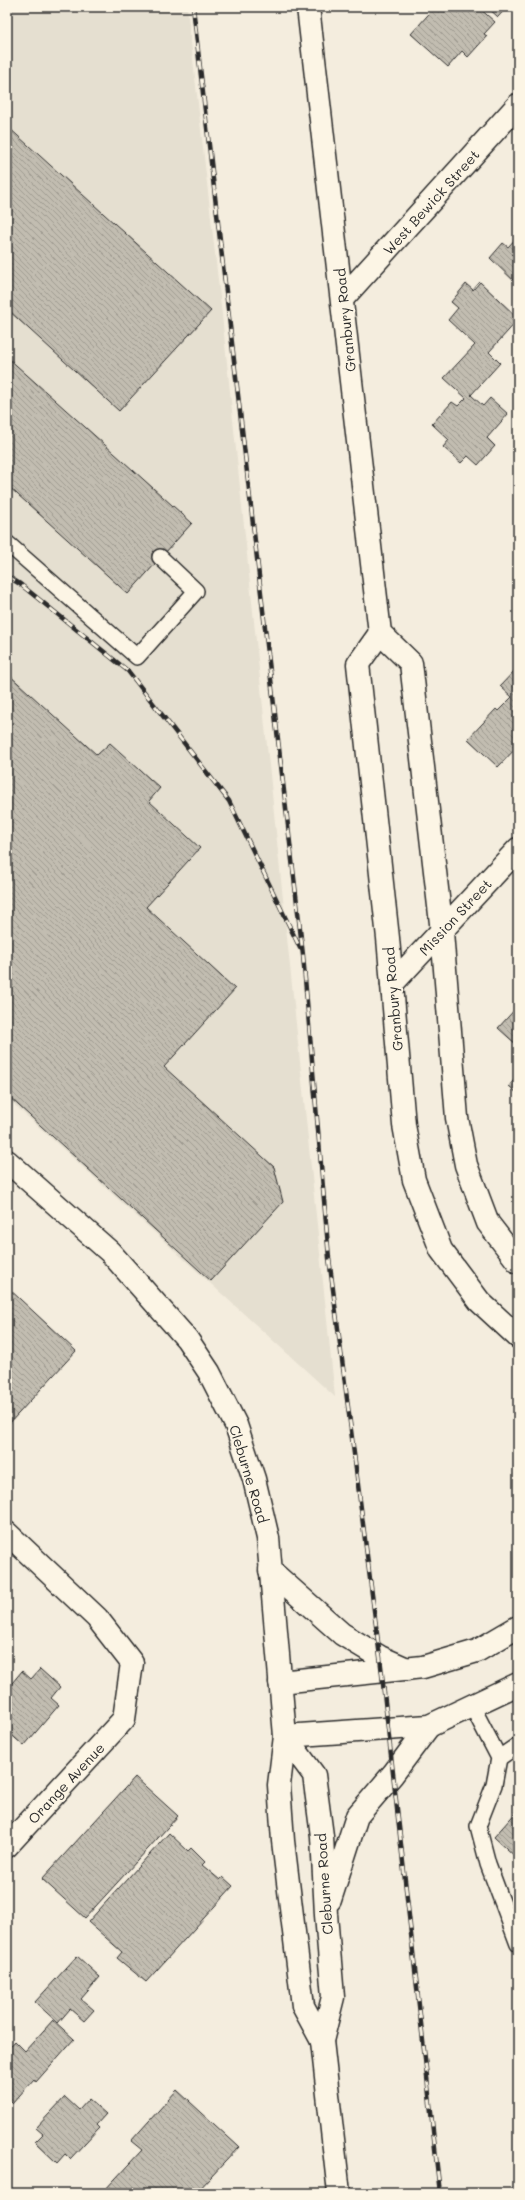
<svg xmlns="http://www.w3.org/2000/svg" width="525" height="2200" viewBox="0 0 525 2200" font-family="Mali,sans-serif">
	<style>
		.built { fill: #e5dfd0 }
		.building { fill: url(#building-back-hatch); stroke: #2b2b2b }
		.lines { fill: none; stroke-linecap: round; stroke-linejoin: round }
		.lane-casing { stroke: #2b2b2b; stroke-width: 18 }
		.street-casing { stroke: #2b2b2b; stroke-width: 25 }
		.secondary-casing { stroke: #2b2b2b; stroke-width: 25 }
		.lane { stroke: #fcf5e5; stroke-width: 15 }
		.street { stroke: #fcf5e5; stroke-width: 22 }
		.secondary { stroke: #fcf5e5; stroke-width: 22 }
		.rail-casing { stroke: #2b2b2b; stroke-width: 4.5 }
		.rail { stroke: #fcf5e5; stroke-width: 3; stroke-dasharray: 9; stroke-linecap: butt }
		.labels { text-anchor: middle; dominant-baseline: central; stroke-width: 4; stroke-linejoin: round; paint-order: stroke }
		.street-label { font-size: 14px; fill: #2b2b2b; stroke: #fcf5e5 }
	</style>
	<defs>
		<pattern id="building-back-hatch" width="6" height="6" patternUnits="userSpaceOnUse"><rect width="6" height="6" fill="#c2bdb1"/><path d="M-1 5l2 2M0 0l6 6M5-1l2 2" fill="none" stroke="#9e9a90"/></pattern>
	</defs>
	<rect width="100%" height="100%" fill="#f4edde"/>
	<filter id="ink" filterUnits="userSpaceOnUse"><feTurbulence type="fractalNoise" baseFrequency=".025" numOctaves="2"/><feDisplacementMap in="SourceGraphic" scale="8" xChannelSelector="R" yChannelSelector="G"/><feConvolveMatrix kernelMatrix="1 2 1 2 8 2 1 2 1" color-interpolation-filters="sRGB"/></filter>
	<g filter="url(#ink)">
		<path class="built" d="M7,7H187L222,315L335,1397L7,1098Z"/>
		<g class="building">
			<path d="M435,7H478L495,22L484,34L487,36L468,57L462,51L448,67L411,34Z"/>
			<path d="M487,7H507L498,17Z"/>
			<path d="M7,126L211,311L119,411L7,309Z"/>
			<path d="M518,236V285L490,258L503,243L508,247Z"/>
			<path d="M480,282L518,318V320L489,352L500,363L471,395L483,406L490,398L508,414L487,438L495,446L478,465L468,456L461,463L443,447L449,440L432,424L452,402L458,406L466,398L444,378L475,345L448,320L458,308L451,302L466,284L473,290Z"/>
			<path d="M7,357L192,523L128,594L7,485Z"/>
			<path d="M518,667V746L498,767L468,739L496,709L498,711L512,697L500,686Z"/>
			<path d="M7,673L97,755L110,743L160,788L149,801L200,848L146,907L235,989L164,1067L274,1167L283,1202L211,1281L7,1095Z"/>
			<path d="M518,1006V1046L498,1028Z"/>
			<path d="M518,1075V1094L509,1086Z"/>
			<path d="M7,1287L76,1351L7,1426Z"/>
			<path d="M40,1669L60,1687L51,1698L59,1705L24,1746L7,1731V1689L22,1671L31,1679Z"/>
			<path d="M135,1777L178,1816L85,1918L42,1879Z"/>
			<path d="M518,1810V1859L494,1837Z"/>
			<path d="M169,1833L188,1851L191,1848L205,1862L202,1865L220,1880L223,1877L233,1886L146,1982L117,1958L122,1952L88,1922Z"/>
			<path d="M77,1956L100,1977L81,1999L94,2010L84,2021L70,2009L58,2023L35,2002Z"/>
			<path d="M53,2020L74,2039L36,2082L34,2079L12,2104L7,2099V2050L15,2041L25,2051Z"/>
			<path d="M177,2090L239,2147L196,2193H102L142,2150L131,2141Z"/>
			<path d="M65,2097L79,2110L89,2099L106,2114L96,2125L99,2128L70,2159L65,2154L57,2163L35,2142L43,2134L36,2128Z"/>
		</g>
		<g class="lines">
			<g class="lane-casing">
				<g id="lane">
					<path d="M7,543L137,657L196,591L160,557"/>
					<path d="M472,1706L499,1758L494,1785L478,1826L488,1864L518,1944"/>
					<path d="M499,1758L518,1745"/>
				</g>
			</g>
			<g class="street-casing">
				<g id="street">
					<path d="M343,298L518,105"/>
					<path d="M392,984L518,849"/>
					<path d="M7,1533L97,1618L132,1663L124,1719L7,1846"/>
				</g>
			</g>
			<g class="secondary-casing">
				<g id="secondary">
					<path d="M308,7L380,633L411,663L442,932L457,1118L466,1165L488,1223L518,1262"/>
					<path d="M380,633L358,664L388,938L404,1125L414,1180L441,1250L480,1302L518,1337"/>
					<path d="M7,1161L110,1252L187,1339L209,1372L236,1425L254,1479L268,1538L285,1736L279,1785L283,1841L303,2006L322,2041"/>
					<path d="M270,1570L342,1634L380,1657L407,1669"/>
					<path d="M280,1682L423,1667L477,1651L518,1627"/>
					<path d="M285,1736L314,1775L322,1836L326,1915L333,1997L322,2041L339,2193"/>
					<path d="M285,1736L429,1726L518,1684"/>
					<path d="M330,1900L357,1816L393,1774L429,1726"/>
				</g>
			</g>
			<use href="#lane" class="lane"/>
			<use href="#street" class="street"/>
			<use href="#secondary" class="secondary"/>
			<g class="rail-casing">
				<g id="rail">
					<path d="M193,7L303,955L329,1258L380,1657L440,2193"/>
					<path d="M7,576L20,584L128,671L229,801L300,948"/>
				</g>
			</g>
			<use href="#rail" class="rail"/>
		</g>
	</g>
	<g class="labels">
		<g class="street-label">
			<text transform="translate(431 202) rotate(-48)">West Bewick Street</text>
			<text transform="translate(345 320) rotate(-96)">Granbury Road</text>
			<text transform="translate(455 917) rotate(-47)">Mission Street</text>
			<text transform="translate(393 999) rotate(-95)">Granbury Road</text>
			<text transform="translate(249 1474) rotate(73)">Cleburne Road</text>
			<text transform="translate(66 1783) rotate(-47)">Orange Avenue</text>
			<text transform="translate(324 1884) rotate(-94)">Cleburne Road</text>
		</g>
	</g>
	<rect width="525" height="2200" fill="none" stroke="#fcf5e5" stroke-width="24"/>
	<rect x="12" y="12" width="501" height="2176" fill="none" stroke="#2b2b2b" stroke-width="1.5" filter="url(#ink)"/>
</svg>
